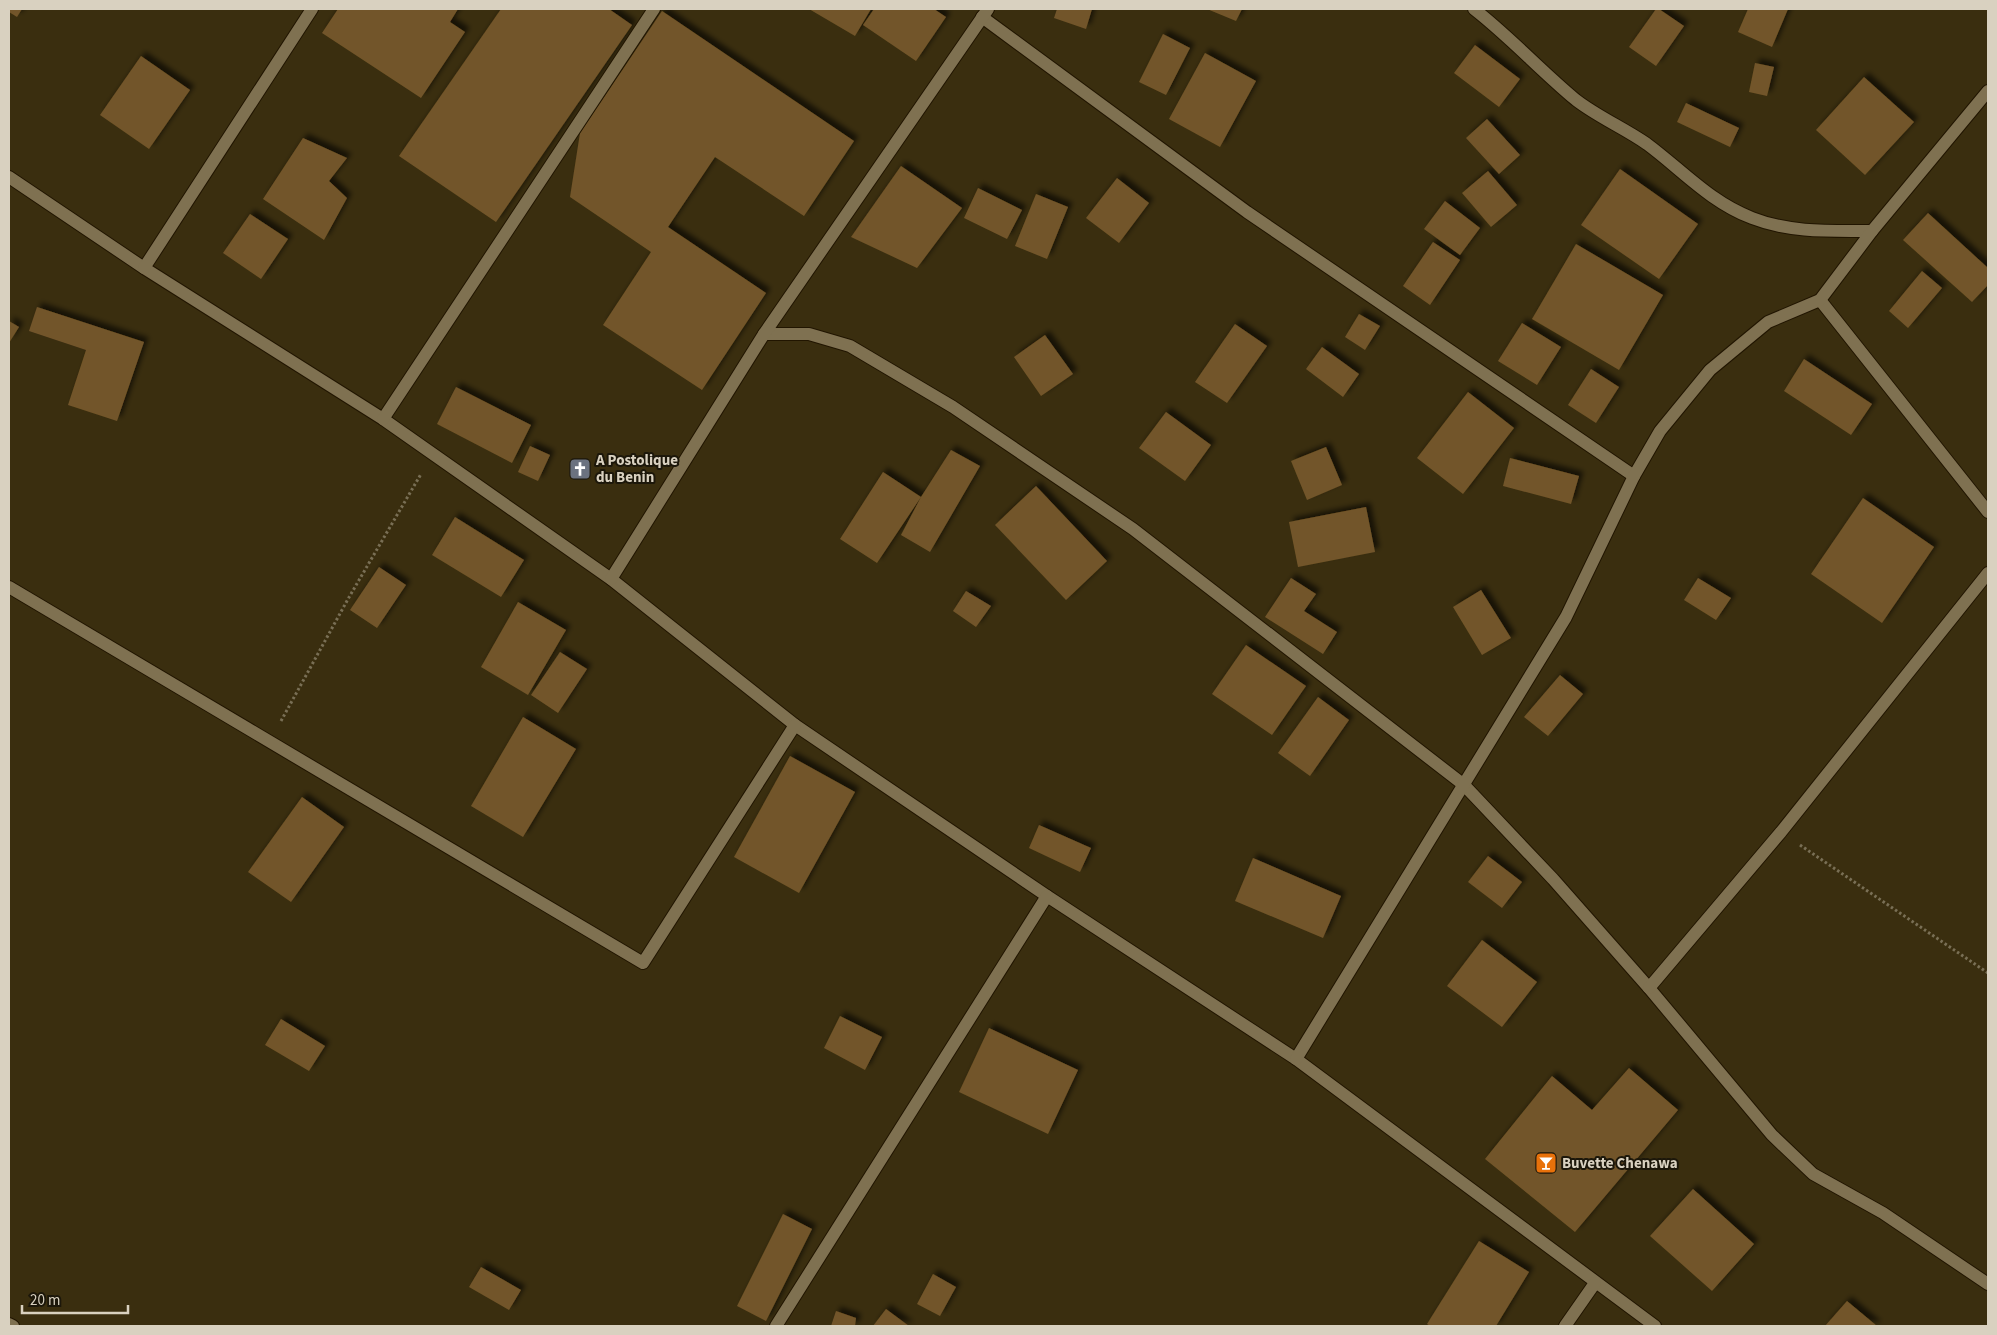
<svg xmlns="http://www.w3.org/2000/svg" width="1997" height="1335" viewBox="0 0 1997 1335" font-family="'Source Sans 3',sans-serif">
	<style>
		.building { fill: #725529; filter: url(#shadow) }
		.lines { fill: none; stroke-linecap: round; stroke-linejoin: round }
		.minor-casing { stroke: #211500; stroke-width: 14 }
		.path { stroke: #796f55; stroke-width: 3; stroke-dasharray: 2.5 2.5; stroke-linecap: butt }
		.minor { stroke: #7f7151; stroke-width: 12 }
		.labels { text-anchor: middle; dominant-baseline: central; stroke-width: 4; stroke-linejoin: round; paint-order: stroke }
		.poi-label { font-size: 15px; font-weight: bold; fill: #d9d1c0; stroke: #1c170a; text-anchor: start }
	</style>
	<defs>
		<filter id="shadow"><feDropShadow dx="4.5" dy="-4.5" stdDeviation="2.5" flood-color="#0009"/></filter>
	</defs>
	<rect width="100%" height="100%" fill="#3a2e0f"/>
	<g class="building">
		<path d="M9,9H22L17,17L9,12Z"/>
		<path d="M338,9H458L450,22L465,32L421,98L322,33Z"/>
		<path d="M501,9H609L632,25L496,222L399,156Z"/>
		<path d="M809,9H871L855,36Z"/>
		<path d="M874,9H934L946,17L916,61L863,25Z"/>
		<path d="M1057,9H1092L1086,29L1054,18Z"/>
		<path d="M1207,9H1242L1236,21Z"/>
		<path d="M1656,9H1659L1684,26L1656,66L1629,47Z"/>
		<path d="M1748,9H1788L1772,47L1738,32Z"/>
		<path d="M662,11L854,141L804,216L715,157L668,227L766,293L702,390L603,325L651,252L570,197L580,133Z"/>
		<path d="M1163,34L1190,48L1166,95L1139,82Z"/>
		<path d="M1475,45L1520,79L1499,107L1454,73Z"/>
		<path d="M1205,53L1256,81L1220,147L1169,119Z"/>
		<path d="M141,56L190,90L149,149L100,115Z"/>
		<path d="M1755,63L1774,67L1767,96L1749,92Z"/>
		<path d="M1864,77L1914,122L1865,175L1816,130Z"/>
		<path d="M1686,103L1739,128L1730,147L1677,122Z"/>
		<path d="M1487,119L1520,155L1499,174L1466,138Z"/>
		<path d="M303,138L347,158L329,181L347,198L324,240L263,199Z"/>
		<path d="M901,166L962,208L917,268L851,237Z"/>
		<path d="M1620,169L1698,224L1659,279L1581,225Z"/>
		<path d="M1488,171L1517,205L1491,227L1462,193Z"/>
		<path d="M1117,178L1149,203L1119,243L1086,218Z"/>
		<path d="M978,188L1022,210L1007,239L964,218Z"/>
		<path d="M1036,194L1068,207L1047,259L1015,246Z"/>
		<path d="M1445,201L1480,228L1460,255L1424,229Z"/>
		<path d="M1928,213L1988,268V285L1972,302L1903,240Z"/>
		<path d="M250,214L288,239L261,279L223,253Z"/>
		<path d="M1433,242L1460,260L1430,305L1403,286Z"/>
		<path d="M1576,244L1663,295L1619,370L1532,319Z"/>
		<path d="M1922,271L1942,288L1908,328L1889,311Z"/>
		<path d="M37,307L144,342L117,421L68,405L86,350L29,331Z"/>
		<path d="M1359,314L1380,326L1365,350L1345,337Z"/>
		<path d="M9,321L19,327L9,343Z"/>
		<path d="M1522,323L1561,347L1537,385L1498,361Z"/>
		<path d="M1235,324L1267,346L1227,403L1195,382Z"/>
		<path d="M1045,335L1073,374L1041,396L1014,357Z"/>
		<path d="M1322,347L1359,374L1343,397L1306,369Z"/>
		<path d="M1804,359L1872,404L1851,435L1784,391Z"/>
		<path d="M1591,369L1619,387L1596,423L1568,405Z"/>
		<path d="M456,387L531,425L512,463L437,424Z"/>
		<path d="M1468,392L1514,428L1463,494L1417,458Z"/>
		<path d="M1166,412L1211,445L1185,481L1139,448Z"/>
		<path d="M530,446L550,455L538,481L518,472Z"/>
		<path d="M1326,447L1342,485L1307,500L1291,461Z"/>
		<path d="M951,450L980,466L930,552L901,535L921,497L877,563L840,539L883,472L921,497Z"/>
		<path d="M1510,458L1579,476L1571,504L1503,486Z"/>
		<path d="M1036,486L1107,561L1066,600L995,525Z"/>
		<path d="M1863,498L1934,547L1882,623L1811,574Z"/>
		<path d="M1366,507L1375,552L1298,567L1289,522Z"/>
		<path d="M455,517L524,560L501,597L432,555Z"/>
		<path d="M379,567L406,585L377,628L350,610Z"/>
		<path d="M1291,578L1316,594L1304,611L1337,632L1323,654L1265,617Z"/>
		<path d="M1698,578L1731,598L1716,620L1684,600Z"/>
		<path d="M1481,590L1511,638L1482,655L1453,607Z"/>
		<path d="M966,591L991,606L976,627L953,611Z"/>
		<path d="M518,602L566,630L528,695L481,667Z"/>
		<path d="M1246,645L1306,686L1272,735L1212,694Z"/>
		<path d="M560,652L587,669L558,713L531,695Z"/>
		<path d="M1560,675L1583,694L1548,736L1524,717Z"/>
		<path d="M1318,697L1349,720L1310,776L1278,753Z"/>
		<path d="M523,717L576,749L523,837L471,806Z"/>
		<path d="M790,756L855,792L799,893L734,857Z"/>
		<path d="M302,797L344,827L291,902L248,872Z"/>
		<path d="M1039,825L1091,848L1080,872L1029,848Z"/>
		<path d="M1488,856L1522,882L1502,908L1468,882Z"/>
		<path d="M1253,858L1341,896L1323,938L1235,901Z"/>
		<path d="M1482,940L1537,982L1502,1027L1447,986Z"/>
		<path d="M840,1016L882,1037L865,1070L824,1048Z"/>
		<path d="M281,1019L325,1046L309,1071L265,1045Z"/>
		<path d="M989,1028L1078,1070L1048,1134L959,1092Z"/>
		<path d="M1629,1068L1678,1110L1575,1232L1485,1159L1552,1076L1592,1110Z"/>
		<path d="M1693,1189L1754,1244L1712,1291L1650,1236Z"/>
		<path d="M783,1214L812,1229L766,1321L737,1306Z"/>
		<path d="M1479,1241L1529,1272L1496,1326H1430L1427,1324Z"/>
		<path d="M481,1267L521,1290L509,1310L469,1287Z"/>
		<path d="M933,1274L956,1287L940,1316L917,1304Z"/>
		<path d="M1847,1301L1877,1326H1825Z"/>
		<path d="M886,1309L909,1326H873Z"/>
		<path d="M836,1311L856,1318L855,1326H831Z"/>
	</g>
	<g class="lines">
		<g class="minor-casing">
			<g id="minor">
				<path d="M1474,9C1510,37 1541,71 1576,100C1598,117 1624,128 1647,144C1682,170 1710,202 1752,218C1790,233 1831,231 1872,231"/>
				<path d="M982,17L1247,212L1634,476"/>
				<path d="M9,177L144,268L383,419L611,579L795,725L1047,896L1296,1059L1655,1326"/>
				<path d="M144,268L312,9"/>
				<path d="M1820,300L1988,512"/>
				<path d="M764,334H809L850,346L953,407L1133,529L1464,785L1553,879L1649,988L1772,1135L1813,1174L1883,1213L1988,1284"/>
				<path d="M383,419L654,9"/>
				<path d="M611,579L764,334L988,9"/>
				<path d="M9,587L643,963L795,725"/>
				<path d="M1649,988L1781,832L1988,573"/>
				<path d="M1296,1059L1566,617L1634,476L1660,431L1710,370L1768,322L1820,300L1872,231L1988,91"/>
				<path d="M9,1324L13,1326"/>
				<path d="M776,1326L1047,896"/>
				<path d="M1565,1326L1595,1283"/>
			</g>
		</g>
		<g class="path">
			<path d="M281,721L348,599L421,474"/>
			<path d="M1800,845L1988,973"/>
		</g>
		<use href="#minor" class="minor"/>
	</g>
	<defs>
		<g id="church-square" transform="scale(1.125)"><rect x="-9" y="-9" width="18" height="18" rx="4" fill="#6b7280" stroke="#1c170a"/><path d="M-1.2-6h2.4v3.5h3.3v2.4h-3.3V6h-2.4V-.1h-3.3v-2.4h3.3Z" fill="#fff"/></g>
		<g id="bar-square" transform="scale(1.125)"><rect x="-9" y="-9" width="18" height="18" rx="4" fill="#e8710a" stroke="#1c170a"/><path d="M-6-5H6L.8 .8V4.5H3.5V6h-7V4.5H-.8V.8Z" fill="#fff"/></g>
	</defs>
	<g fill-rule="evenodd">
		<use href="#church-square" x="580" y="469"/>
		<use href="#bar-square" x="1546" y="1163"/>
	</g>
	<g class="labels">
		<g class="poi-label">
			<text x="596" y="460">A Postolique<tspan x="596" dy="17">du Benin</tspan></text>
			<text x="1562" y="1163">Buvette Chenawa</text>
		</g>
	</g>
	<rect width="1997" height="1335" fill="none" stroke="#d9d1c0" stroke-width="20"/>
	<path d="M22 1305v8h106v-8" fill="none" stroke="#d9d1c0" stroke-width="2.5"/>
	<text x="30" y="1305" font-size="15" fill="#d9d1c0" stroke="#1c170a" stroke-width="4" paint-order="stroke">20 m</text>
</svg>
